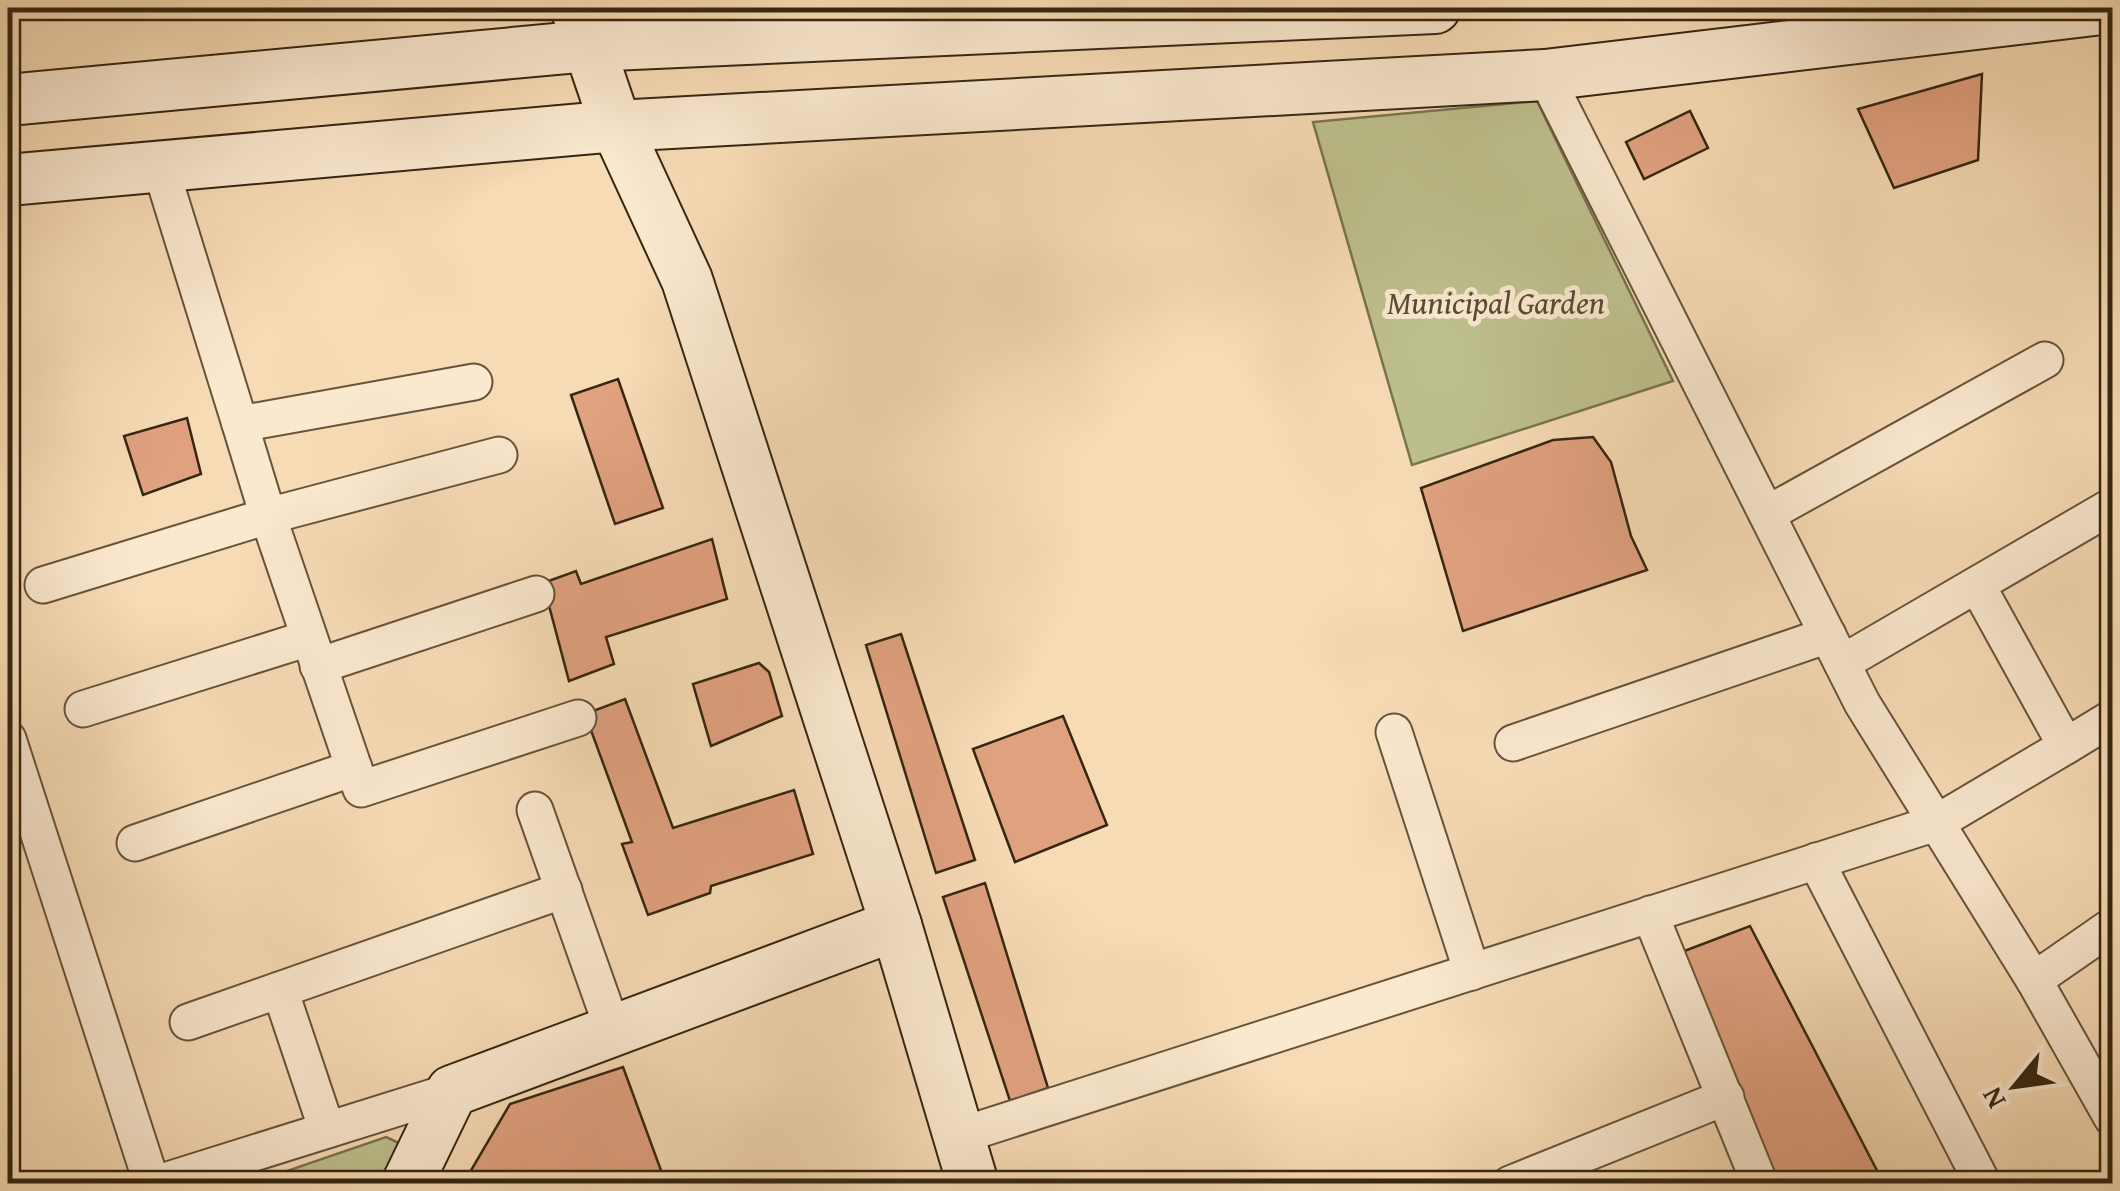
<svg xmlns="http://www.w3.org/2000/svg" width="2120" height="1191" viewBox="0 0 2120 1191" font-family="'Gentium Book Plus',serif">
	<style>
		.green { fill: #bdc08d; stroke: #79734f; stroke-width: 2.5 }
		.building { fill: #e0a17f; stroke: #352611; stroke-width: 2.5 }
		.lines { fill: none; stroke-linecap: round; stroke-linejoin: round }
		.street-casing { stroke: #66533a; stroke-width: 39 }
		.secondary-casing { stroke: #352611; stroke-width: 54 }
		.street { stroke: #fae8cf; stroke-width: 35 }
		.secondary { stroke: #fae8cf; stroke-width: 50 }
		.labels { text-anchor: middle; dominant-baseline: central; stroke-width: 10; stroke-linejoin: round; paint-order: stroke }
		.park-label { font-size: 32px; font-style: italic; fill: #574c30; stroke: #fae8cf }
	</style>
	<rect width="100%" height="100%" fill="#f7dbb5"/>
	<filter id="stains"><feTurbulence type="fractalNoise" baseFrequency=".002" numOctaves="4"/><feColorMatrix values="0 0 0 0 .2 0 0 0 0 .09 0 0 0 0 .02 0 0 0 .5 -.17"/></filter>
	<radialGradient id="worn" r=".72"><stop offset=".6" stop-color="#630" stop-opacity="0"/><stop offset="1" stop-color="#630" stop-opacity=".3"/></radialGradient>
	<g class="green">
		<path d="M1537,101L1673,381L1412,465L1313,122Z"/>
		<path d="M386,1137L401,1144L391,1183L249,1184Z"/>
	</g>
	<g class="building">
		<path d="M1982,74L1978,160L1894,188L1858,109Z"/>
		<path d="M1690,111L1708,148L1644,179L1626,142Z"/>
		<path d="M618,379L663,508L615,524L571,395Z"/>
		<path d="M187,418L201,474L143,495L124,436Z"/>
		<path d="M1593,437L1611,462L1631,536L1647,570L1463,631L1421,488L1553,440Z"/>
		<path d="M712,539L727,599L606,637L614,664L569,681L543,583L576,571L581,584Z"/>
		<path d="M901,634L975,860L936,873L866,645Z"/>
		<path d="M759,663L769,672L782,716L711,746L693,684Z"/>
		<path d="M625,699L673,828L794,790L813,854L711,886L710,893L648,915L622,844L632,842L585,714Z"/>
		<path d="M1063,716L1107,825L1015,862L973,749Z"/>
		<path d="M985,883L1048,1088L1010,1101L943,897Z"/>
		<path d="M1750,926L1884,1184H1778L1679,953Z"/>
		<path d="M623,1067L666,1184H463L510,1104Z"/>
	</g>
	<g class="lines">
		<g class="street-casing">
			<g id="street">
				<path d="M1545,75L1862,703L2034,980L2112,1118"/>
				<path d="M160,166L240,424L474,382"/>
				<path d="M240,424L268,516L361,789L578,718"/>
				<path d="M1767,514L2045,360"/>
				<path d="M43,585L268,516L499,455"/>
				<path d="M1842,663L2112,506"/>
				<path d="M318,666L536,594"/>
				<path d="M83,709L309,638"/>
				<path d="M1394,732L1472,972"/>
				<path d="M8,739L152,1184"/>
				<path d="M1513,743L1828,635"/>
				<path d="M2066,746L2112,718"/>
				<path d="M535,810L613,1030"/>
				<path d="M135,843L354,768"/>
				<path d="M1816,861L1983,1184"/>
				<path d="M1650,914L1760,1184"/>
				<path d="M2034,980L2112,926"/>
				<path d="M280,990L327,1130"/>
				<path d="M188,1022L564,890"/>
				<path d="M959,1136L1936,823L2066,746L1977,585"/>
				<path d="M155,1184L452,1091"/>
				<path d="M1510,1184L1726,1097"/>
			</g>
		</g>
		<g class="secondary-casing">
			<g id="secondary">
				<path d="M576,8L616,126L687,280L896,925L973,1184"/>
				<path d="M8,100L588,46L1435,8"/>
				<path d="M8,180L616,126L1545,75L2111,8"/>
				<path d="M407,1184L452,1091L896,925"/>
			</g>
		</g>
		<use href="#street" class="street"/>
		<use href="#secondary" class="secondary"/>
	</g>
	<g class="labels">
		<g class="park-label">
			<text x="1496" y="302">Municipal Garden</text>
		</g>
	</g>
	<rect width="2120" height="1191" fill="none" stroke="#f7dbb5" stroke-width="40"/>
	<rect x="10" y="10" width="2100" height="1171" fill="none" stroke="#352611" stroke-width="5"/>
	<rect x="20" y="20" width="2080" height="1151" fill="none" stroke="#352611" stroke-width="2.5"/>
	<g transform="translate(2015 1086) rotate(241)" stroke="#fae8cf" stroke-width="8" paint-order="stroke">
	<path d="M0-8L18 38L0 25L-18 38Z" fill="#352611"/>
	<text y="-15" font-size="28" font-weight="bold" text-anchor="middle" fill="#352611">N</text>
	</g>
	<rect width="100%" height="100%" filter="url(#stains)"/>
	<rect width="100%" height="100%" fill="url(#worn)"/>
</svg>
